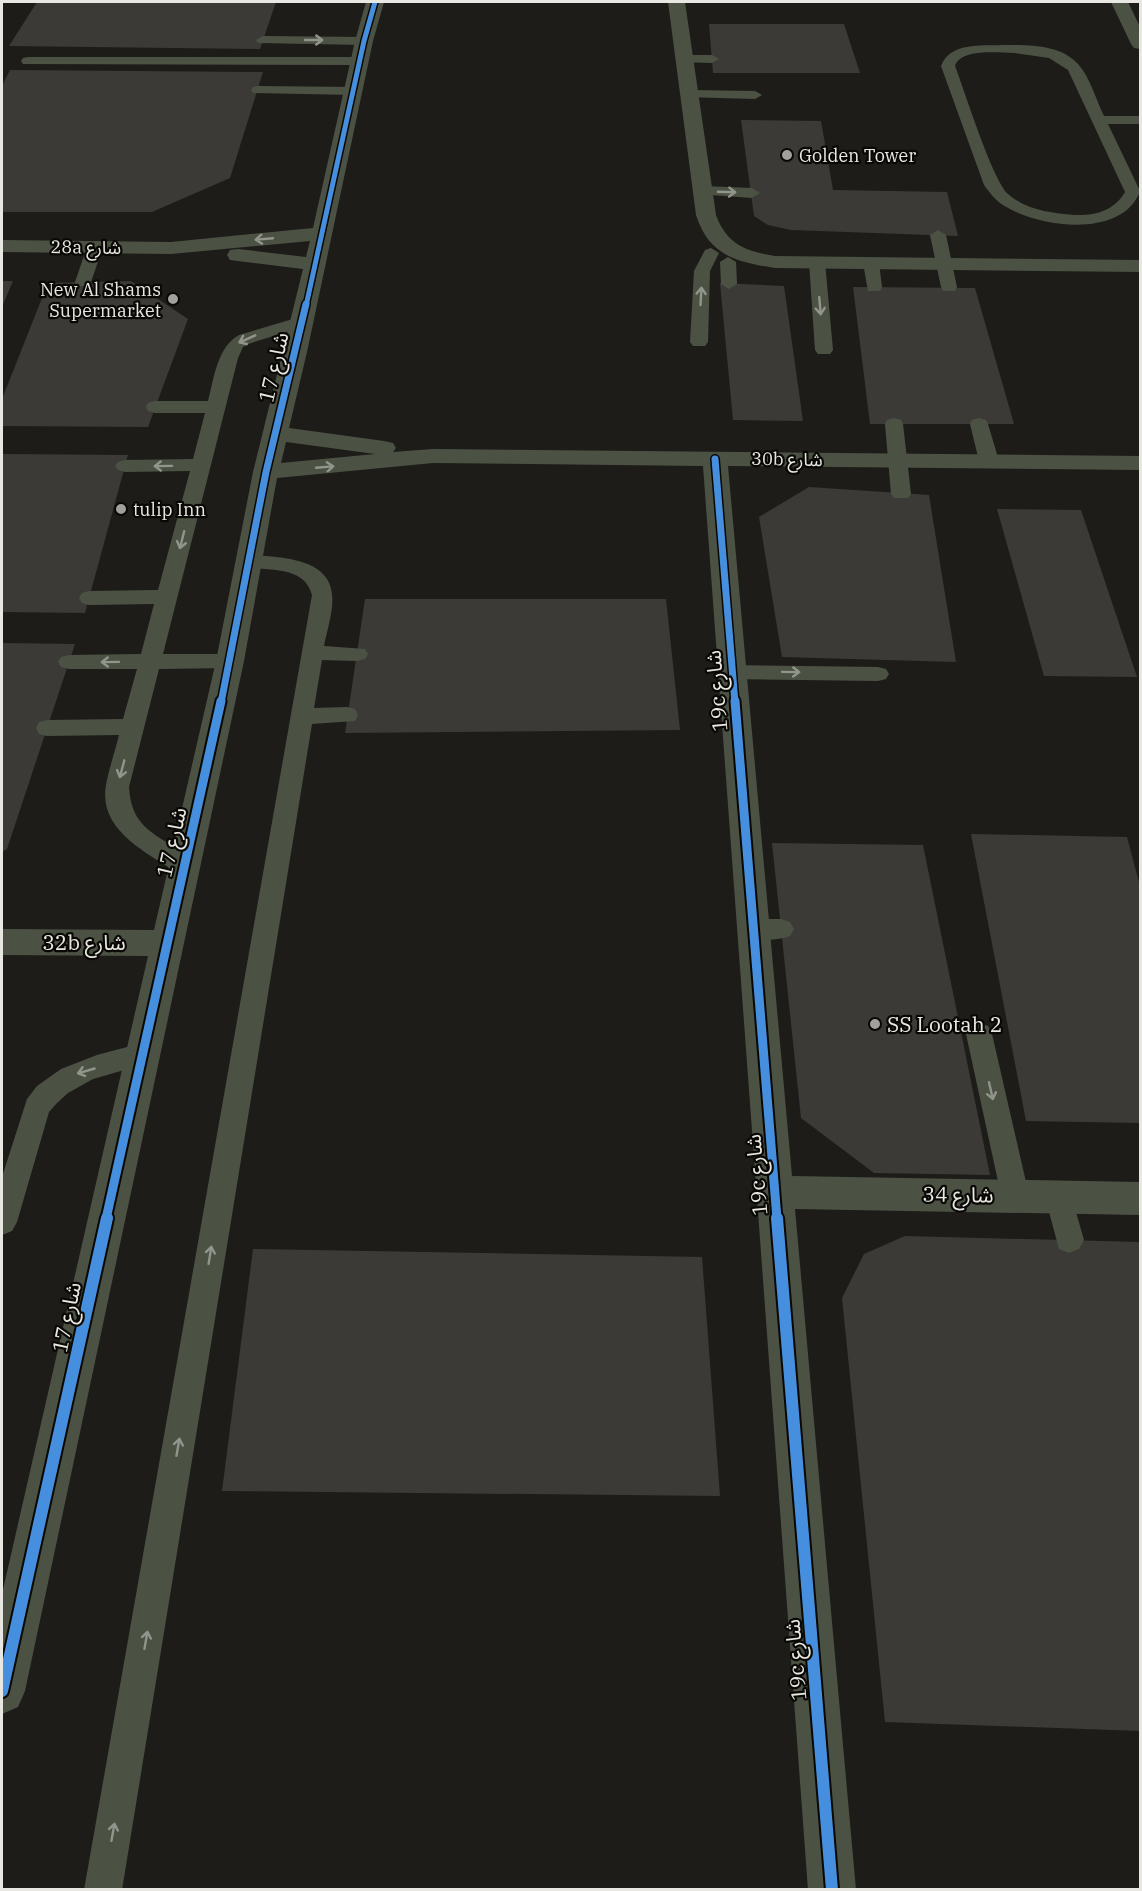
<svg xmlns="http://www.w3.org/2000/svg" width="1142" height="1891" viewBox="0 0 1142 1891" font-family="'IBM Plex Serif','Noto Sans Arabic',serif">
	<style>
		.building { fill: #3c3a37 }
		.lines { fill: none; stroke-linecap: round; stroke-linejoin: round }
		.lane { fill: #4b5244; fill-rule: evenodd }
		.street { fill: #4b5244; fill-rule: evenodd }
		.cycleway-far3-casing { stroke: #090805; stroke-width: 8 }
		.cycleway-far2-casing { stroke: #090805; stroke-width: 10 }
		.cycleway-far1-casing { stroke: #090805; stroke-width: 13 }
		.cycleway-casing { stroke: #090805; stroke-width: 16 }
		.cycleway-far3 { stroke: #468fdf; stroke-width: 5 }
		.cycleway-far2 { stroke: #468fdf; stroke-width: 7 }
		.cycleway-far1 { stroke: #468fdf; stroke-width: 9 }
		.cycleway { stroke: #468fdf; stroke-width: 12 }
		.oneway { stroke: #92958b }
		.poi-dot { fill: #a2a09c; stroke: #090805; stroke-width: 2 }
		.labels { text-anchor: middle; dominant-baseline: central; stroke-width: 4.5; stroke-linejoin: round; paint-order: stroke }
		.far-poi-label { font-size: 18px; fill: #e9e7e2; stroke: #090805; text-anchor: start }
		.far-street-label { font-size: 18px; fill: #e9e7e2; stroke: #090805 }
		.street-label { font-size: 21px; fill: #e9e7e2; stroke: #090805 }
		.poi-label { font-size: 21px; fill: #e9e7e2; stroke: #090805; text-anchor: start }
	</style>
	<rect width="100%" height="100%" fill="#1e1c19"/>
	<g class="building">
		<path d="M37,2H276L260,49L9,46Z"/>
		<path d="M709,24H844L860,73H713Z"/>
		<path d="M10,70L263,72L230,178L152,212H2V86Z"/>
		<path d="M741,120L821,121L833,190L947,192L958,236L791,230L768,225L754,216Z"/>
		<path d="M2,281H13L2,307Z"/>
		<path d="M131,281L188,319L148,427L2,426V399L48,283Z"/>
		<path d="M720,283L784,286L803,421L733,420Z"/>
		<path d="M853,287L975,288L1014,424H870Z"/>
		<path d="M2,454L128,455L85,613L2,612Z"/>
		<path d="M809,487L929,495L956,662L782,657L759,517Z"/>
		<path d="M997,509L1081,510L1137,677L1044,676Z"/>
		<path d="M365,599H666L680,730L345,733Z"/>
		<path d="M2,643L75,644L7,849L2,852Z"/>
		<path d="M971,834L1127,837L1140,886V1123L1026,1121Z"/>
		<path d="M772,843L923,845L990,1175L874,1173L801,1118Z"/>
		<path d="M905,1236L1139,1242L1140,1731L885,1722L842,1298L864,1254Z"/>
		<path d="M253,1249L702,1257L720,1496L222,1491Z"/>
	</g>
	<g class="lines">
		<g class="lane">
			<path d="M263,36L364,37L371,41L364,45L258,43L256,40Z"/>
			<path d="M1002,45C1027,45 1060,44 1078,64C1090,77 1096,100 1104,116H1140V124H1108L1140,191C1123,239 1038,228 1003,205C995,200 990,193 984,185L941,66C950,42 981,46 1002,45ZM1015,53L1049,58L1068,70L1125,192C1114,211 1095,216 1074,215C1051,213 1026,210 1008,194C992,179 965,92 955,66C961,48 999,53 1015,53Z"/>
			<path d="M684,55H712L719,59L712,63L679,62L677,59L679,56Z"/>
			<path d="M28,57H360L367,61L360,65L23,64L21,61L23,58Z"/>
			<path d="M258,86L354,87L361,91L354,95L253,93L251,90L253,87Z"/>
			<path d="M689,90L755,91L762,95L755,99L684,97L682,94Z"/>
			<path d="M703,186L752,188L760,193L752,198L697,194L695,191L697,188Z"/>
			<path d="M938,230L946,235L957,287L955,291H943L941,287L930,235Z"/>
			<path d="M95,242L103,247L91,282L89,286H77L75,282L87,247Z"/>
			<path d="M711,248L719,253L710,271L708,342L705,346H693L690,342L694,271L705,250Z"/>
			<path d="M728,257L736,262L737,284L729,289L721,284L720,262Z"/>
			<path d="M817,257L825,262L833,350L830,354H818L815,350L809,262Z"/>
			<path d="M871,258L879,263L882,287L880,291H868L863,263Z"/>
			<path d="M303,316L309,317L312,321L309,325L251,343L243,347L238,358L163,654H230L238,656L241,661L238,666L230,668L159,669L129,787C131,821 147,831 175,847C183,852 191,855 196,864L193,871L184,873L175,871C145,852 98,829 106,785C109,768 115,752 119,735L47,736L39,734L36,728L39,722L47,720L123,719L137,669H69L61,667L58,662L61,657L69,655L141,654L154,604L89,605L82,603L79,598L82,593L89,591L158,590L190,471L125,472L118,470L115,466L118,462L125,460L193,459L205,413H155L148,411L146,407L148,403L155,401H208C214,379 217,347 239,335Z"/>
			<path d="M894,418L901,420L903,424L911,494L908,498H894L891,494L885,424L887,420Z"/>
			<path d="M979,418L986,420L988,424L999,461L996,465H982L979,461L970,424L972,420Z"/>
			<path d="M249,555C276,557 329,557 332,594C334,610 327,630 324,646L365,649L368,654L365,659L357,661L322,660L314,708L347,707L355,709L358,715L355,721L312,724L122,1890H84L312,595C304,564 266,572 242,566L239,561L242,556Z"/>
			<path d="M733,665L878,667L886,669L889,674L886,679L878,681L733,679L725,677L722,672L725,667Z"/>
			<path d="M754,919H781L790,922L794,929L790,936C776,941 759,941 745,936L741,929L745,922Z"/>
			<path d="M979,1023L988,1026L992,1034L1029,1195L1025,1204L1015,1208L1005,1204L1001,1195L966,1034L970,1026Z"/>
			<path d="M142,1043L152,1046L155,1054L152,1062L93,1079L68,1093L57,1103L49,1112L17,1222L12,1231L2,1235V1177L27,1099L37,1086L61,1069L97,1055Z"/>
			<path d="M1059,1184L1069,1188L1084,1240L1079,1249L1069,1253L1059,1249L1045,1197L1049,1188Z"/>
		</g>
		<g class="street">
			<path d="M366,2H384L373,41L307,352L289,428L384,441L393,443L396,448L393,452L433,449L1140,456V470L728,466L792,1176L1140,1182V1215L795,1209L856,1890H808L703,466L433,463L277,478L244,661L25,1691L18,1707L2,1714V1594L148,956L2,955V929L154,930L216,661L253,472L303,269L238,261L230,260L227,255L230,250L238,249L306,257L310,241L171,254L2,252V240L171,242L313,228L355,41ZM286,442L375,454L281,463Z"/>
			<path d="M668,2H685L716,215C727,245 746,251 775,256L1140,260V272L775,268C737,262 709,256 696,215Z"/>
			<path d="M1111,2H1128L1140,27V49L1134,48L1131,44Z"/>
		</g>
		<g class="cycleway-far3-casing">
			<path id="cycleway-far3" d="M306,306L364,41L375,2"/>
		</g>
		<g class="cycleway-far2-casing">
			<g id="cycleway-far2">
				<path d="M715,459L735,703"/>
				<path d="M221,703L266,472L306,304"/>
			</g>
		</g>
		<g class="cycleway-far1-casing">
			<g id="cycleway-far1">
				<path d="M735,701L777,1219"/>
				<path d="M106,1219L221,701"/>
			</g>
		</g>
		<g class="cycleway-casing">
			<g id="cycleway">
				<path d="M777,1218L832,1890"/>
				<path d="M2,1691L107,1218"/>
			</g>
		</g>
		<use href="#cycleway-far3" class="cycleway-far3"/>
		<use href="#cycleway-far2" class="cycleway-far2"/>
		<use href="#cycleway-far1" class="cycleway-far1"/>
		<use href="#cycleway" class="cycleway"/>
	</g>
	<defs><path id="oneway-shaft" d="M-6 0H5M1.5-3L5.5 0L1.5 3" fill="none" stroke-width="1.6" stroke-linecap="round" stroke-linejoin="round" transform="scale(1.5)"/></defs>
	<g class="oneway">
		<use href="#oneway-shaft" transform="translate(314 40)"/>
		<use href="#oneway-shaft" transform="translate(727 192) rotate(2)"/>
		<use href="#oneway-shaft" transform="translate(264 239) rotate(175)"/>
		<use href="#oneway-shaft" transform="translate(701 296) rotate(-87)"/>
		<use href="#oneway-shaft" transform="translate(820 306) rotate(85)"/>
		<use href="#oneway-shaft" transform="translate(247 339) rotate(156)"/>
		<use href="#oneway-shaft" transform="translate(163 466) rotate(179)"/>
		<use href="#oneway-shaft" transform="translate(325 467) rotate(-5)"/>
		<use href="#oneway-shaft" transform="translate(182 540) rotate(104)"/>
		<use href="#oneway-shaft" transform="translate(110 662) rotate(179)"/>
		<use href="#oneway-shaft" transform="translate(791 672) rotate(1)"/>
		<use href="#oneway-shaft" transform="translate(122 769) rotate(105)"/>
		<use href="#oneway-shaft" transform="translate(86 1071) rotate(164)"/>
		<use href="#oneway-shaft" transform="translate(991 1091) rotate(77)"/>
		<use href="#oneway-shaft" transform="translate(210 1255) rotate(-81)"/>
		<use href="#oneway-shaft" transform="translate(178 1447) rotate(-80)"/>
		<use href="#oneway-shaft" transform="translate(146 1640) rotate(-80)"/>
		<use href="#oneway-shaft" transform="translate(113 1832) rotate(-80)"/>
	</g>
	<g class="poi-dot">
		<circle cx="787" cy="155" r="6"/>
		<circle cx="173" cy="299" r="6"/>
		<circle cx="121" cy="509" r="6"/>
		<circle cx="875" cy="1024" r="6"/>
	</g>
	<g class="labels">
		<g class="far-poi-label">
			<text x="799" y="155">Golden Tower</text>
			<text x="161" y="289" text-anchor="end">New Al Shams<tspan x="161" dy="21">Supermarket</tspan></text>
			<text x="133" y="509">tulip Inn</text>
		</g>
		<g class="far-street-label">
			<text transform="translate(86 247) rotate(1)">28a شارع</text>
			<text transform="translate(787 459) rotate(1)">30b شارع</text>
		</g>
		<g class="street-label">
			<text transform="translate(273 367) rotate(-77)">شارع 17</text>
			<text transform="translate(716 691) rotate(-95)">19c شارع</text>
			<text transform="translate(171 842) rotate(-77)">شارع 17</text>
			<text x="84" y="942">32b شارع</text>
			<text transform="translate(756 1175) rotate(-95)">19c شارع</text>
			<text transform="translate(958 1194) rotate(1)">شارع 34</text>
			<text transform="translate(66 1317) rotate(-78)">شارع 17</text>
			<text transform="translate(795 1660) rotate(-95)">19c شارع</text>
		</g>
		<g class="poi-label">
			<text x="887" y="1024">SS Lootah 2</text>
		</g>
	</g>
	<rect width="1142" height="1891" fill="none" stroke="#e9e7e2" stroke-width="6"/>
</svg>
